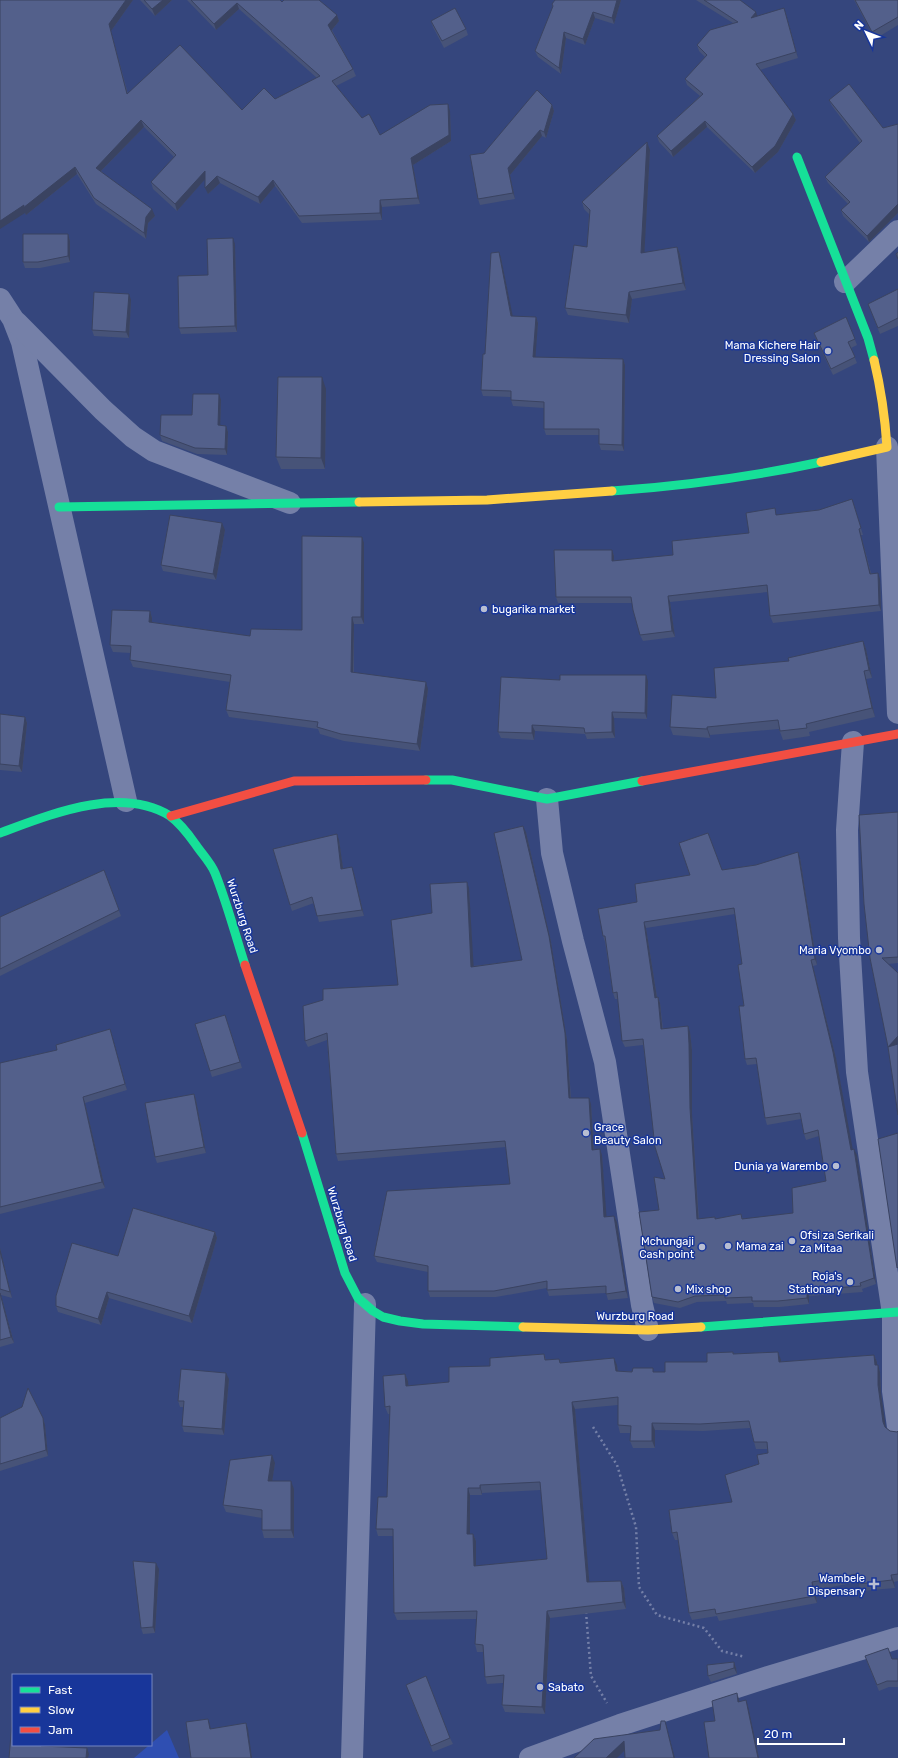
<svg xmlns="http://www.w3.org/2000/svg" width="898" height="1758" viewBox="0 0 898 1758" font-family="Rubik,sans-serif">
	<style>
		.green { fill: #2f4fb2 }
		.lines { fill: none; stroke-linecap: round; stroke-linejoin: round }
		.path { stroke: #7580a8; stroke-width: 2.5; stroke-dasharray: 2 3; stroke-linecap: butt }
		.street { stroke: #7580a8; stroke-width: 22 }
		.fast { stroke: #16e098; stroke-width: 9 }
		.slow { stroke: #ffcf43; stroke-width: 9 }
		.jam { stroke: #f24e42; stroke-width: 9 }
		.wall { fill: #475378; fill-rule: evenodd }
		.shaded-wall { fill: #3a4361 }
		.building { fill: #53608b; stroke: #3a4361; fill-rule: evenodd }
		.poi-dot { fill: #b8bed2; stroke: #18369a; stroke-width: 1.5 }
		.labels { text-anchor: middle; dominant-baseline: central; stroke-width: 3; stroke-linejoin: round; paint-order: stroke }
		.poi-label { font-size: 11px; fill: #fff; stroke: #18369a; text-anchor: end }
		.street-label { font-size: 11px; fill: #fff; stroke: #18369a }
	</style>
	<rect width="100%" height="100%" fill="#35467d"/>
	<path class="green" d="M167,1730L179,1758H134Z"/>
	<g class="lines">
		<g class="path">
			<path d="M593,1427L617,1465L636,1527L639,1587L657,1615L704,1628L722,1651L745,1657"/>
			<path d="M586,1612L591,1676L607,1703"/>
		</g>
		<g class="street">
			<path d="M845,282L898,231"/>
			<path d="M0,299L13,319L22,342L126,801"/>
			<path d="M17,323L103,410L133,437L154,451L290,503"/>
			<path d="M887,447L898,713"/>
			<path d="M853,742L847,830L849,938L857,1072L893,1314V1391L898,1427"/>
			<path d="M547,799L552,853L573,941L605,1062L642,1305L648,1330"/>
			<path d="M352,1758L365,1304"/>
			<path d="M530,1758L620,1725L768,1677L898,1638"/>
		</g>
		<g class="fast">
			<path d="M797,157L868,338L874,360"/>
			<path d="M612,491C683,486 751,477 821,462"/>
			<path d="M59,507L359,502"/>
			<path d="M426,780H452L547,799L642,781"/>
			<path d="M0,833C49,815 120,785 170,816C180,823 189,835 196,845C202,854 211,863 215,873C227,903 235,934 245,965"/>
			<path d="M302,1133L345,1273L358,1298L373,1311L383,1317L400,1321L423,1324L523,1327"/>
			<path d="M701,1327L898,1312"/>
		</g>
		<g class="slow">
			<path d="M821,462L887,447C885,417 881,389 874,360"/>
			<path d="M359,502L487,500L612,491"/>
			<path d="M523,1327L648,1330L701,1327"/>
		</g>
		<g class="jam">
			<path d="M642,781L898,734"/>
			<path d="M171,816L294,781L426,780"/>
			<path d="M245,965L302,1133"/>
		</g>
	</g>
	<g class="wall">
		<path d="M0,0H133L111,31L128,94L242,110L275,99L317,78L239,9L216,30L187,0H280L282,2L337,15L339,21L332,30L353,69L356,76L336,86L362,118L380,135L450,111L451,141L413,165L420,204L382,207V220L302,223L275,186L260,204L220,183L208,194L205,179L177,211L153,189L151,182L174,157L144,127L101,171L155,216L148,223L146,239L96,204L77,174L26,215L25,213Z"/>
		<path d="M140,0H172L155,16Z"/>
		<path d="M555,0H621L614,24L595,18L585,45L566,38L561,74L538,57L535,51L553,8L552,4Z"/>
		<path d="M696,0H740L757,16L786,14L798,58L760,70L793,114L796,120L778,152L755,173L707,127L673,157L659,142L657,136L700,96L687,85L685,79L705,57L699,51L697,45L733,23Z"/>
		<path d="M854,0H898V25L875,39Z"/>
		<path d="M431,21L466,29L468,35L444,48L433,27Z"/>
		<path d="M829,100L883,128L898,124V213L869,242L843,216L841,210L848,204L828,183L825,177L860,143L832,106Z"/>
		<path d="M552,105L554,111L546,138L542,136L510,175L515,199L480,205L478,199L484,153Z"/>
		<path d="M650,150L644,253L677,247L680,254L686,290L632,299L629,323L568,315L565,308L587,247L589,214L584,209L582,202Z"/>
		<path d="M68,234L70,241V262L40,268H25L23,262Z"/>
		<path d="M235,244L237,332L181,334L179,328L208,275Z"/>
		<path d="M501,258L512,316L536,317L538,323L535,357L623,359L625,365L624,451L601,450L599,444V435H546L544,429V408L513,406L511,400V397L483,396L481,390L485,354Z"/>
		<path d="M898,289V326L880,334L868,304Z"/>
		<path d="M131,300L129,338L94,336L92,330Z"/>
		<path d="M846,317L857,345L851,348L857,363L833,375L816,339L814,333Z"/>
		<path d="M326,389L325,469H281L276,457Z"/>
		<path d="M221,400L220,425L226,426L228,432L227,455L197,454L162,441L160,435L192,415Z"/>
		<path d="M854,505L863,535H861L871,573L880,579L881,611L773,623L770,616L768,592L670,602L675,637L643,641L640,635L632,603H558L556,597L612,550L614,556V561L673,555L749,533L777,515Z"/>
		<path d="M225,530L216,580L163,571L161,565Z"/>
		<path d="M364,543V624H354V672L428,689L420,751L344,741L320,734L318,729L229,717L226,710L230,682L133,667L130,660L131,653L113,652L110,645L150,611L152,618V622L250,636L302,630Z"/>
		<path d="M863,641L866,649L872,678L866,679L875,717L809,732L810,736L783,740L779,729L710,735V738L673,735L670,727L716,698L789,661Z"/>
		<path d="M560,680L648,681L647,719L614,718L615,738L587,739L585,734L535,731L534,740L501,738L498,732Z"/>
		<path d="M0,714L25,717L27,723L22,772L0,770Z"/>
		<path d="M898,812V963L888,964V1047L870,958Z"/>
		<path d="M526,832L551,942L567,1040L571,1098L591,1104L594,1150L602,1155L606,1217L614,1216L617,1222L628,1298L608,1300L606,1293L549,1296L547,1290V1288L496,1297H430L428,1291V1272L377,1262L374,1256L510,1184L506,1147L338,1161L336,1154L327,1040L308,1047L305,1041L398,985L432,913L469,888L473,966L522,960Z"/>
		<path d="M339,840L343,869L354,873L364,916L319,922L314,903L292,911L290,905Z"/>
		<path d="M800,858L817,965L813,966L836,1058L852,1149L857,1155L876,1284L862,1289L863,1292L809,1296V1304L780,1307H754L753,1303L727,1304L726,1301L697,1302L680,1308L654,1303L652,1297L659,1210L665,1179L643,1045L625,1047L622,1041L618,999H615L613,993L605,942L603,936L637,902L722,870ZM735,914L742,964L745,1059L747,1065L757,1064L765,1118L767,1125L801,1119L804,1134L806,1140L819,1136L826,1181L793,1213L743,1219L741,1214L716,1219H699L692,1114V1050L690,1032L663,1029L660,1003L658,997H657L646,928Z"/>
		<path d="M104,870L121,916L0,976V917Z"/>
		<path d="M227,1021L242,1068L212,1077L210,1071Z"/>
		<path d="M110,1029L127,1090L85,1103L105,1188L0,1214V1063L57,1050Z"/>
		<path d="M194,1094L196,1100L206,1153L157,1163L155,1157Z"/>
		<path d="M215,1232L217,1238L192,1323L109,1298L101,1325L58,1312L56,1306L118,1256Z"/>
		<path d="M0,1248L12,1298L1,1295L14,1343L0,1347Z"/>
		<path d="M733,1352L734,1354L781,1360V1362L874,1355L877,1362V1365H878L880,1372L881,1393L885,1427L890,1431L897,1432L898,1431V1581L894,1582L895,1588L861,1591L858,1582L815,1590L817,1603L719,1621L717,1616L692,1620L689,1613L678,1540H675L672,1533L732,1502L759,1464L768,1453V1449H756L750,1428L703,1431L655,1430V1448H633L630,1441V1433H620L618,1425V1405L575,1409L589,1582L621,1581L624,1588L626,1609L550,1618L545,1714L505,1712L502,1705L503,1683L487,1684L485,1677L484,1652H477L475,1644L477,1619L397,1620L394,1613L393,1536H378L376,1529L387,1497L390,1414H388L385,1407L405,1374L408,1381V1386L449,1382L490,1366L544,1354L546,1360L559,1359L561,1363L617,1365L618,1371L665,1372L707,1362ZM541,1490L547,1559L476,1566V1541L473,1534H470V1495H482V1493Z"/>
		<path d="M229,1379L224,1435L184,1432L182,1426L184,1407H180L178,1401Z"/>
		<path d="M0,1418H43L45,1425L48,1456L0,1471Z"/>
		<path d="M275,1463L272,1481L294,1489V1538H264L262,1530V1518L226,1512L223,1505Z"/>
		<path d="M159,1569L155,1633L143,1634L141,1628Z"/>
		<path d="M892,1659H898V1687H889L879,1691L867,1662Z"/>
		<path d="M734,1662L736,1668L737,1674L711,1682L708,1676Z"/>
		<path d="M408,1691L450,1738L453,1744L433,1752Z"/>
	</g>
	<g class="shaded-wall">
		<path d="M126,0H133L111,31L129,101L127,94L109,24Z"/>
		<path d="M163,0H172L155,16L152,9Z"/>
		<path d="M617,0H621L614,24L612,18Z"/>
		<path d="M237,3L239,9L216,30L214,24Z"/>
		<path d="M784,8L786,14L798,58L796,52Z"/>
		<path d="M593,12L595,18L585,45L583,39Z"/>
		<path d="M756,12L758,18H751Z"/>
		<path d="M337,15L339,21L331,31L328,25Z"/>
		<path d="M564,32L566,38L561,74L559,68Z"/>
		<path d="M448,104L450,111L451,141L413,165L420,204L418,198L411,158Z"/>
		<path d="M552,105L554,111L546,138L544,132Z"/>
		<path d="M793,114L796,120L778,152L755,173L752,167Z"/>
		<path d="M141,120L144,127L98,174L96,168Z"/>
		<path d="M705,121L707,127L673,157L671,151Z"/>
		<path d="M540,130L542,136L510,175L515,199L513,193L508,168Z"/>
		<path d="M647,142L650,150L644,260L641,253Z"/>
		<path d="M75,167L77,174L26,215L25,213L0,229V221Z"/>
		<path d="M205,171L207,177L177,211L175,204Z"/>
		<path d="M217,176L220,183L208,194L205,188Z"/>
		<path d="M273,180L275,186L260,204L258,197Z"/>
		<path d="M380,200L382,207V220L380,213Z"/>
		<path d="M898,204V213L869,242L867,236Z"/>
		<path d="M152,209L155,216L148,223L146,239L144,233L146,217Z"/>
		<path d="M68,234L70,241V262L68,256Z"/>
		<path d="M233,238L235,244L237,332L235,326Z"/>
		<path d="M677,247L680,254L686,290L683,283Z"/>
		<path d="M499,252L501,258L514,322L511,316Z"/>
		<path d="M629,292L632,299L629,323L626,315Z"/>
		<path d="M129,294L131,300L129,338L126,332Z"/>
		<path d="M536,317L538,323L535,363L533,357Z"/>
		<path d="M623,359L625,365L624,451L622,445Z"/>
		<path d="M322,377L326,389L325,469L321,458Z"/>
		<path d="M219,394L221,400L220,431L218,425Z"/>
		<path d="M226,426L228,432L227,455L225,449Z"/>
		<path d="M222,523L225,530L216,580L213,574Z"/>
		<path d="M859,529L861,535L872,580L870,574Z"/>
		<path d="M362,537L364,543V624L361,617Z"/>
		<path d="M612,550L614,556V567L612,561Z"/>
		<path d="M878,573L880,579L881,611L879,605Z"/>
		<path d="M668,596L670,602L675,637L672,631Z"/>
		<path d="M150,611L152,618V629L149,622Z"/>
		<path d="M352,617L354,624L353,679L351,672Z"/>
		<path d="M863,641L866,649L872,678L869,670Z"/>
		<path d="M864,671L866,679L875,717L872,708Z"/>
		<path d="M646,675L648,681L647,719L645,713Z"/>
		<path d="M426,682L428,689L420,751L417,744Z"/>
		<path d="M612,712L614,718L615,738L612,732Z"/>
		<path d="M25,717L27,723L22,772L19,766Z"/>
		<path d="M532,725L535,731L534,740L532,733Z"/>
		<path d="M707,727L710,735V738L707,729Z"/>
		<path d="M523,826L526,832L551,942L567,1040L571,1105L569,1098Z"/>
		<path d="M337,834L339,840L344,875L341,869Z"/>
		<path d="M798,852L800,858L817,965L815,959Z"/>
		<path d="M352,867L354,873L364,916L362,910Z"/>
		<path d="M467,882L469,888L474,973L471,967Z"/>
		<path d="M644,922L646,928L658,1004L655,998Z"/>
		<path d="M811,960L813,966L836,1058L854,1156L851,1150Z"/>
		<path d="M658,997L660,1003L663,1035L661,1029Z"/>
		<path d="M688,1026L690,1032L692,1050V1114L699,1225L697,1219L690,1108Z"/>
		<path d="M110,1029L112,1035L127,1090L125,1084Z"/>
		<path d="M898,1036V1045L890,1053L888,1047Z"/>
		<path d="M194,1094L196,1100L206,1153L204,1147Z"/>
		<path d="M83,1097L85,1103L105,1188L102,1182Z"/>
		<path d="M589,1098L591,1104L594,1156L592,1150Z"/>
		<path d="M600,1149L602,1155L607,1223L604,1217Z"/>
		<path d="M854,1149L857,1155L876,1284L874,1278Z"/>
		<path d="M614,1216L617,1222L628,1298L626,1291Z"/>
		<path d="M215,1232L217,1238L192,1323L189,1316Z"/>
		<path d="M0,1248L12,1298L10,1292L0,1251Z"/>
		<path d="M807,1290L809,1296V1304L807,1298Z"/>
		<path d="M0,1292L1,1295L14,1343L11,1337Z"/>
		<path d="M107,1292L109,1298L101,1325L98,1319Z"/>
		<path d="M778,1352L781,1360V1370L779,1362Z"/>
		<path d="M874,1355L877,1362V1373L875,1365Z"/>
		<path d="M614,1358L617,1365L619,1379L616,1371Z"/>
		<path d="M878,1365L880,1372L881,1393L886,1429L883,1422L878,1385Z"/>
		<path d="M226,1373L229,1379L224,1435L222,1429Z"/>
		<path d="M405,1374L408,1381L409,1394L406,1386Z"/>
		<path d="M572,1402L575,1409L590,1590L587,1582Z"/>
		<path d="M43,1418L45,1425L48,1456L46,1450Z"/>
		<path d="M652,1423L655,1430V1448L652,1441Z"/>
		<path d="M272,1455L275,1463L271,1489L268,1481Z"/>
		<path d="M291,1481L294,1489V1538L291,1530Z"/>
		<path d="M480,1485L482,1493V1495L480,1488Z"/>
		<path d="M468,1488L470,1495V1541L467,1534Z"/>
		<path d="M473,1534L476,1541V1573L474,1566Z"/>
		<path d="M156,1563L159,1569L155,1633L153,1627Z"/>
		<path d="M891,1575L894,1582L895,1588L892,1580Z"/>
		<path d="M621,1581L624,1588L626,1609L623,1602Z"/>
		<path d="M812,1582L815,1590L817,1603L814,1596Z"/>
		<path d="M547,1611L550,1618L545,1714L542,1707Z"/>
		<path d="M734,1662L736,1668L737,1674L734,1668Z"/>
		<path d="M737,1693L739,1699L740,1708L738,1702Z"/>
		<path d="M746,1700L748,1706L759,1758H758Z"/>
		<path d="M208,1719L210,1725L212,1735L210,1729Z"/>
		<path d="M665,1721L667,1728L675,1758H674Z"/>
		<path d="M246,1723L248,1729L252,1758H251Z"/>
		<path d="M624,1741L626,1749L617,1758H606Z"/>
		<path d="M87,1748L89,1754L88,1758H86Z"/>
	</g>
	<g class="building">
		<path d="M0,0H126L109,24L127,94L180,45L242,110L264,88L275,99L320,76L237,3L214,24L191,0H280L282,2L284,0H319L337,15L328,25L353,69L332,81L362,118L369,114L380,135L430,105L448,104L449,135L411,158L418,198L380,200V213L299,216L273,180L258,197L217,176L205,188V171L175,204L151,182L176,155L141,120L96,168L152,209L146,217L144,233L94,198L75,167L23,208L24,205L0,221Z"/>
		<path d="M144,0H163L152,9Z"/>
		<path d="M555,0H617L612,18L593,12L583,39L564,32L559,68L535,51L553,6L552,4Z"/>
		<path d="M704,0H740L756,12L751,18L784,8L796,52L756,64L793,114L775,146L752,167L705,121L671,151L657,136L703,94L685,79L707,55L697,45L710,30L738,22Z"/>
		<path d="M855,0H898V17L872,32Z"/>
		<path d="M455,8L466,29L442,41L431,21Z"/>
		<path d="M849,84L883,128L898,124V204L867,236L841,210L850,202L825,177L862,141L829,100Z"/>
		<path d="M537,90L552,105L544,132L540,130L508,168L513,193L478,199L470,155L484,153Z"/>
		<path d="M647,142L641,253L677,247L683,283L629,292L626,315L565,308L574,245L587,247L590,210L582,202Z"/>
		<path d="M23,234H68V256L38,262H23Z"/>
		<path d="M233,238L235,326L179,328L178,276L208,275L207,239Z"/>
		<path d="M499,252L511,316L536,317L533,357L623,359L622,445L599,444V429H544V402L511,400V391L481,390L483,354H485L491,253Z"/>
		<path d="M898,252V259L896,254Z"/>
		<path d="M898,289V318L878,328L868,304Z"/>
		<path d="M94,292L129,294L126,332L92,330Z"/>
		<path d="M846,317L855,339L848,342L855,357L831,369L814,333Z"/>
		<path d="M278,377H322L321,458L276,457Z"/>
		<path d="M193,394H219L218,425L226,426L225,449L195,448L160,435L161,415H192Z"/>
		<path d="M852,499L861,528L859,529L870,574L878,573L879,605L770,616L767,585L668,596L672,631L640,635L633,610L631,597H556L554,550H612V561L673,555L672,541L749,533L746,513L775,508L776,515L819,510Z"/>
		<path d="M170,515L222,523L213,574L161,565Z"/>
		<path d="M302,536L362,537L361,617H352L351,672L426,682L417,744L341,734L317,727L318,722L226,710L231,675L130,660L131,646L110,645L112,610L150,611L149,622L250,636L251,629L302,630Z"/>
		<path d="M863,641L869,670L864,671L872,708L806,724L807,728L780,731L778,720L707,727V729L670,727L672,695L716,698L714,668L789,661L788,658Z"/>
		<path d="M560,675H646L645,713L612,712V732L585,733L584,728L532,725V733L498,732L501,677L560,680Z"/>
		<path d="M0,714L25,717L19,766L0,764Z"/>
		<path d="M898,812V957L882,958L898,973V1036L888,1047L870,958L864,904L859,815Z"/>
		<path d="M523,826L549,936L565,1033L569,1098H589L592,1150L600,1149L604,1217L614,1216L626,1291L606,1294V1286L547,1290V1281L494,1291H428V1266L374,1256L387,1191L510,1184L505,1141L336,1154L327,1033L305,1041L303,1006L323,1000V989L398,985L391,920L432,913L430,884L467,882L471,967L522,960L494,833Z"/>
		<path d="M708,833L722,870L756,865L798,852L815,959L811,960L833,1052L851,1150L854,1149L874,1278L860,1283L861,1286L807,1290V1298L778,1301H752V1297L725,1298V1295L695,1296L678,1302L652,1297L639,1212L659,1210L654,1177L665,1179L655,1147L643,1039L622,1041L617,992L613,993L605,936H603L598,909L637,902L635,884L690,875L679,843ZM734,908L742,964L738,965L744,1006H739L745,1059L756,1058L765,1118L800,1113L804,1134L818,1130L826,1181L792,1188L793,1213L742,1219L741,1214L715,1219V1217L697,1219L690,1108L689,1044L688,1026L661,1029L658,997L655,998L644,922Z"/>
		<path d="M337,834L341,869L352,867L362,910L317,916L312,897L290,905L273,849Z"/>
		<path d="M104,870L119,910L0,969V917Z"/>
		<path d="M225,1015L240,1062L210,1071L195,1024Z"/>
		<path d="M110,1029L125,1084L83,1097L102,1182L0,1207V1063L57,1050L56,1045Z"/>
		<path d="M898,1044V1115L888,1047Z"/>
		<path d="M194,1094L204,1147L155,1157L145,1103Z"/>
		<path d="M898,1133V1267L897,1268L878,1139Z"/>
		<path d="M133,1208L215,1232L189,1316L107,1292L98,1319L56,1306V1296L72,1243L118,1256Z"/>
		<path d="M0,1251L10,1292L0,1289Z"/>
		<path d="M0,1293L11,1337L0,1340Z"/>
		<path d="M733,1352V1354L778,1352L779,1362L874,1355L875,1365H878V1385L883,1422L885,1427L890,1431L897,1432L898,1431V1574L891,1575L892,1580L858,1584L857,1574L812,1582L814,1596L716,1614L715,1609L689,1613L677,1532L672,1533L669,1510L732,1502L725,1475L759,1464L757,1455L768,1453L767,1442H754L749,1421L700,1424L652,1423V1441H630L631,1426L618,1425V1397L572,1402L587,1582L621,1581L623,1602L547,1611L542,1707L502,1705L504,1675L485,1677L483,1645L475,1644L477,1611L394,1613L393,1529H376L378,1497H387L390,1406L385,1407L383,1376L405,1374L406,1386L449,1382V1367L490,1366V1358L544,1354L545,1360L559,1359L560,1363L614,1358L616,1371L632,1372L633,1368H653V1372H665V1362H707V1353ZM540,1482L547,1559L474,1566L473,1534H467L468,1488H480V1485Z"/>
		<path d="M181,1369L226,1373L222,1429L182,1426L184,1401H178Z"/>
		<path d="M28,1388L43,1418L46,1450L0,1464V1418L22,1407Z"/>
		<path d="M272,1455L268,1481H291V1530H262V1510L223,1505L230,1460Z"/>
		<path d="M133,1561L156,1563L153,1627L141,1628Z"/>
		<path d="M888,1648L892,1659H898V1681H887L877,1685L865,1656Z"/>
		<path d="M734,1662V1668L708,1676L707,1665Z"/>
		<path d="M426,1676L450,1738L431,1746L406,1685Z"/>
		<path d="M737,1693L738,1702L746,1700L758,1758H709L704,1722L715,1721L712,1701Z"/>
		<path d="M13,1711V1745H41V1746L87,1748L86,1758H9Z"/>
		<path d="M208,1719L210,1729L246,1723L251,1758H191L186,1722Z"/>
		<path d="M661,1721H665L674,1758H625L624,1741L606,1758H574L594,1739L660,1730Z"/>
	</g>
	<g class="poi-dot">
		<circle cx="828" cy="351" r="4"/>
		<circle cx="484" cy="609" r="4"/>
		<circle cx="879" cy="950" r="4"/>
		<circle cx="586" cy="1133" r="4"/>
		<circle cx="836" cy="1166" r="4"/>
		<circle cx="792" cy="1241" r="4"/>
		<circle cx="728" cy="1246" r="4"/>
		<circle cx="702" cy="1247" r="4"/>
		<circle cx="850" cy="1282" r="4"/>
		<circle cx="678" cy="1289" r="4"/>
		<path d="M872 1578h4v4h4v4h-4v4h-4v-4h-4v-4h4z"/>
		<circle cx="540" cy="1687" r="4"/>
	</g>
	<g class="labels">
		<g class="poi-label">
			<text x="820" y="345">Mama Kichere Hair<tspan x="820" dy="13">Dressing Salon</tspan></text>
			<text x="492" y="609" text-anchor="start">bugarika market</text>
			<text x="871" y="950">Maria Vyombo</text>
			<text x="594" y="1127" text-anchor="start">Grace<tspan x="594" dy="13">Beauty Salon</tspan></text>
			<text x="828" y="1166">Dunia ya Warembo</text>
			<text x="800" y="1235" text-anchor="start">Ofsi za Serikali<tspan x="800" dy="13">za Mitaa</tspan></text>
			<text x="694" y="1241">Mchungaji<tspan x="694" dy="13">Cash point</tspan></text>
			<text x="736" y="1246" text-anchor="start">Mama zai</text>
			<text x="842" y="1276">Roja's<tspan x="842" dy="13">Stationary</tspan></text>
			<text x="686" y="1289" text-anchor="start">Mix shop</text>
			<text x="865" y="1578">Wambele<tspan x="865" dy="13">Dispensary</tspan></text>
			<text x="548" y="1687" text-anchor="start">Sabato</text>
		</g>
		<g class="street-label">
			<text transform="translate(242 916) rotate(72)">Wurzburg Road</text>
			<text transform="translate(342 1224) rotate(73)">Wurzburg Road</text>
			<text x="635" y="1316">Wurzburg Road</text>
		</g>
	</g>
	<rect x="12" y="1674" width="140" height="72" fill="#18369a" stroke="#7486c2"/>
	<rect x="20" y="1687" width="20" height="6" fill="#16e098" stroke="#7486c2"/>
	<text x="48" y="1694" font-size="12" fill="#ffffff">Fast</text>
	<rect x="20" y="1707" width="20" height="6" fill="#ffcf43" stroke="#7486c2"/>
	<text x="48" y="1714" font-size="12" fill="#ffffff">Slow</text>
	<rect x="20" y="1727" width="20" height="6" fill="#f24e42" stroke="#7486c2"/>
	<text x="48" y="1734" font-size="12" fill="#ffffff">Jam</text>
	<g transform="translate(866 32) rotate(313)" stroke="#18369a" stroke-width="3" paint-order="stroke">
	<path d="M0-3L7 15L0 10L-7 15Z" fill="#ffffff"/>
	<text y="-6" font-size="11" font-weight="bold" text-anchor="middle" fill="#ffffff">N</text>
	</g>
	<path d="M758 1738v6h86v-6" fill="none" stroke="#ffffff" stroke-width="2"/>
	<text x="764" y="1738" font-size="12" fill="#ffffff" stroke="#18369a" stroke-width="3" paint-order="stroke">20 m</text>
</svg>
